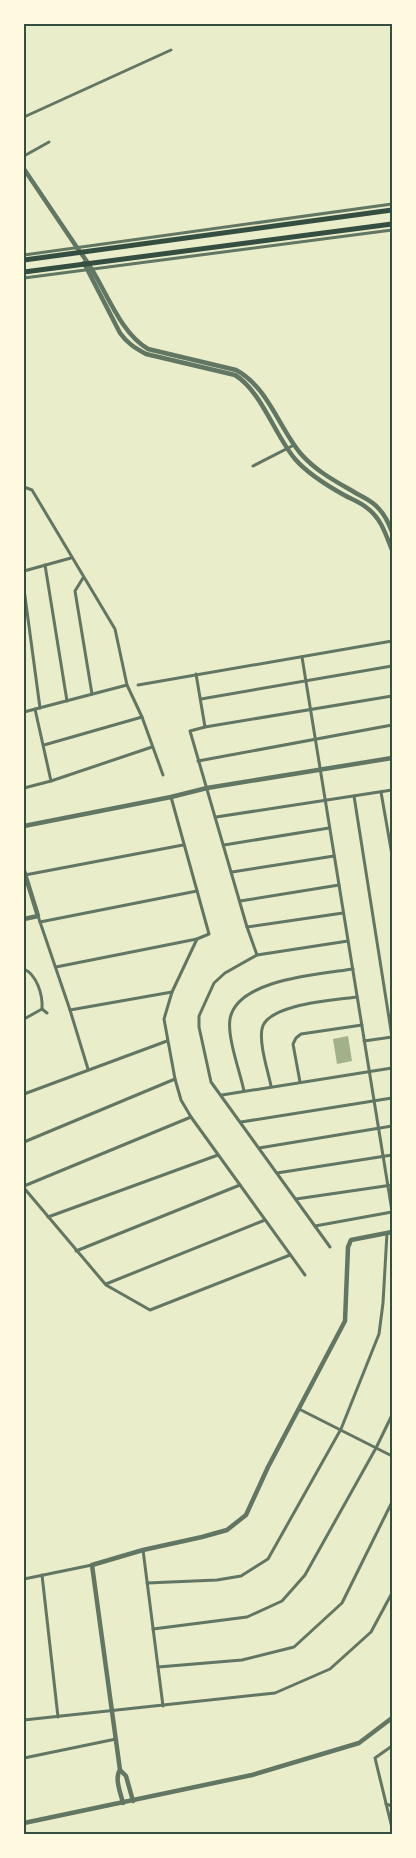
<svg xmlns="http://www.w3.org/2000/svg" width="416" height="1858" viewBox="0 0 416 1858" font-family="'Varela Round',sans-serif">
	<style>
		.water { fill: #a3b18a }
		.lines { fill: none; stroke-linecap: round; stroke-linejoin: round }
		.minor { stroke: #617663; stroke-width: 3 }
		.tertiary { stroke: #617663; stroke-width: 4.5 }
		.secondary { stroke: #344e41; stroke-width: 5 }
		.neatline { fill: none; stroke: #344e41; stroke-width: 2 }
	</style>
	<rect width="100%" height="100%" fill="#e9edc9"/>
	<path class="water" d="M348,1036L352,1061L337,1064L333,1039Z"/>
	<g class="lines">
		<g class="minor">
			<path d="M24,117L171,50"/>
			<path d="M24,156L49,142"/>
			<path d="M24,255L392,204"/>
			<path d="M24,278L392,230"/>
			<path d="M253,466L294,445"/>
			<path d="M24,487L32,490L115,629L127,685L142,717L163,775"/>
			<path d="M45,565L67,701"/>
			<path d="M24,571L71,558"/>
			<path d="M83,578L75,591L92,694"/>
			<path d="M24,589L40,708"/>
			<path d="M302,657L392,1211"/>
			<path d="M196,674L205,727"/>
			<path d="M138,685L392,641"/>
			<path d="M201,699L392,666"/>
			<path d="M35,709L51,781"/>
			<path d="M24,712L127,685"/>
			<path d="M44,745L142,717"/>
			<path d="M198,761L392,725"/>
			<path d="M24,788L51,781L152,747"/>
			<path d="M381,792L392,855"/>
			<path d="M354,796L392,1037"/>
			<path d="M171,797L209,934L197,939L172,992L164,1019L175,1079L181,1100L191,1117L305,1275"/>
			<path d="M216,817L392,790"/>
			<path d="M224,845L329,828"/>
			<path d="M232,872L334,856"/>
			<path d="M25,875L183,845"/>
			<path d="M240,901L339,885"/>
			<path d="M38,916L70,1010L88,1069"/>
			<path d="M40,922L197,891"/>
			<path d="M247,927L343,913"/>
			<path d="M257,955L247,927L190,731L205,727L392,696"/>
			<path d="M56,967L197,939"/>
			<path d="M24,969C37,975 43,995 42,1009"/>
			<path d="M70,1010L172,992"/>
			<path d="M24,1019L42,1009L47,1013"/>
			<path d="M364,1041L392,1037"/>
			<path d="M300,1082L293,1044L296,1038L301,1034L362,1025"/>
			<path d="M271,1086C268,1071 259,1044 262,1029C266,1004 336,1000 357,997"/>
			<path d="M244,1091C240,1072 227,1037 230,1019C237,979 321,974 353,969"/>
			<path d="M24,1094L167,1041"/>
			<path d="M222,1095L392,1068"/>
			<path d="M241,1122L392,1098"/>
			<path d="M24,1142L175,1079"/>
			<path d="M259,1148L392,1126"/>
			<path d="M277,1173L392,1155"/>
			<path d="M24,1186L191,1117"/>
			<path d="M24,1188L106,1285L150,1310L290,1255"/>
			<path d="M296,1199L392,1185"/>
			<path d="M48,1217L218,1155"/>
			<path d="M315,1226L392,1212"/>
			<path d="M330,1247L211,1082L199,1027V1016L214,983L225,973L257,955L348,941"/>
			<path d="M76,1251L240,1185"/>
			<path d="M106,1284L265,1220"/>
			<path d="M299,1409L392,1456"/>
			<path d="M143,1550L163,1706"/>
			<path d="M42,1575L58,1717"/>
			<path d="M24,1579L92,1565"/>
			<path d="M147,1583L217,1580L241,1576L268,1559L341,1429L379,1334L383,1303L387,1233"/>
			<path d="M153,1629L247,1617L282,1601L305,1575L376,1448L392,1415"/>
			<path d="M158,1667L242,1660L294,1647L342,1603L392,1502"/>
			<path d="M24,1720L275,1693L330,1669L371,1632L392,1593"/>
			<path d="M392,1746L375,1758L392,1828"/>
			<path d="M24,1758L116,1739"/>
			<path d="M386,1804L392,1806"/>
		</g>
		<g class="tertiary">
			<path d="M24,169L80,252C104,281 116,330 148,349L236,370C268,387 279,428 301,454C316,471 335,481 354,492C362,497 373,501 379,509C385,515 389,524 392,532"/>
			<path d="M84,263L120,333C127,343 135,348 146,354L235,375C262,392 274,434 295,459C308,474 326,485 344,495C351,499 360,502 367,508C381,518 386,535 392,550"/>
			<path d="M24,826L171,797L207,788L392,758"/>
			<path d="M24,871L38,916L24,919"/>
			<path d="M120,1770L126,1776L133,1801"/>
			<path d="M123,1803C121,1794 114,1778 120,1770L92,1565L143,1550L202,1537L227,1530L246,1515L268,1467L345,1321L348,1247L351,1240L392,1232"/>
			<path d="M24,1823L252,1775L359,1743L392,1718"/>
		</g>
		<g class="secondary">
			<path d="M24,260L392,210"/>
			<path d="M24,272L392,224"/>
		</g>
	</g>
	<rect width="416" height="1858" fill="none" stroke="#fefae0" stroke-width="50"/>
	<rect x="25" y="25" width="366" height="1808" class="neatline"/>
</svg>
